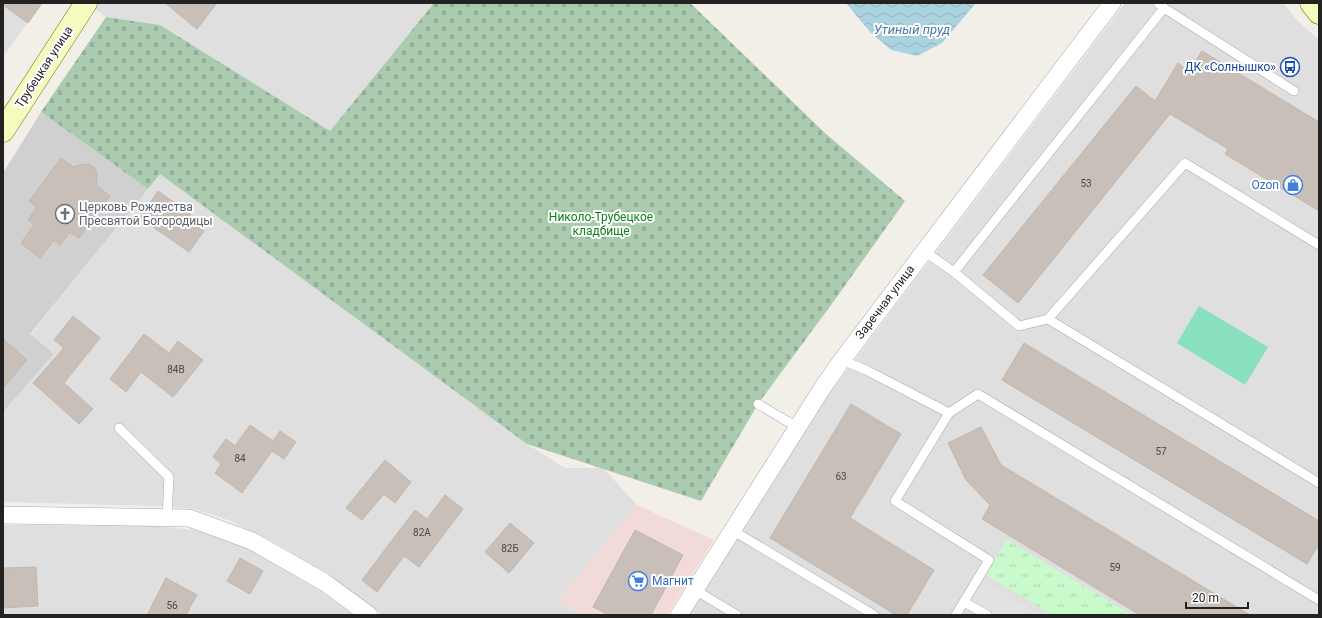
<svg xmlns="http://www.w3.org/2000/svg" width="1322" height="618" viewBox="0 0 1322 618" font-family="Roboto,sans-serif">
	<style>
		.residential { fill: #e0dfdf }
		.commercial { fill: #f2dad9 }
		.religious { fill: #d0d0d0 }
		.cemetery { fill: url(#cemetery-stones) }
		.park { fill: url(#park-tufts) }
		.pitch { fill: #88e0be }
		.parking { fill: #e2e2e2 }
		.water { fill: url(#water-waves) }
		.building { fill: #c7bfb8; stroke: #c4b6ab }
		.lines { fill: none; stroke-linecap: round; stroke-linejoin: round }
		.service-casing { stroke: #a9a9a9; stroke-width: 10 }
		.minor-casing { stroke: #a9a9a9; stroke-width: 18 }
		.secondary-casing { stroke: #707d05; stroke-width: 23 }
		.service { stroke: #fff; stroke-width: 9 }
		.minor { stroke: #fff; stroke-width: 17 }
		.secondary { stroke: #f7fabf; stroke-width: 22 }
		.labels { text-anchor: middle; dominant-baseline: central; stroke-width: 4; stroke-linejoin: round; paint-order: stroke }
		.number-label { font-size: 10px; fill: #4b4948 }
		.street-label { font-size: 12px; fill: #222; stroke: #fff }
		.transit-label { font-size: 12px; fill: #164399; stroke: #fff; text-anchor: end }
		.shop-label { font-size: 12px; fill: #366cbe; stroke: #fff; text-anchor: end }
		.worship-label { font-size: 12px; fill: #5b616d; stroke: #fff; text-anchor: start }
		.park-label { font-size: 12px; fill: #0c8416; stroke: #fff }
		.water-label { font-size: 13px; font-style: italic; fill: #4a7aab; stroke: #fff }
	</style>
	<defs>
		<pattern id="cemetery-stones" width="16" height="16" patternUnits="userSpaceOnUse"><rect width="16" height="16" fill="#aacbaf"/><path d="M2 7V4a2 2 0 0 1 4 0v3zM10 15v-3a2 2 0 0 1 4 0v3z" fill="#92ae96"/></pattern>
		<pattern id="park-tufts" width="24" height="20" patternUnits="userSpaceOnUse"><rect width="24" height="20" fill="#c8facc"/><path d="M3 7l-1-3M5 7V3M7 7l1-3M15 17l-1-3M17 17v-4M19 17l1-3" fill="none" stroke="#acd6af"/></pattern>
		<pattern id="water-waves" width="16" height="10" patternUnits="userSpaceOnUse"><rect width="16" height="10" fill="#aad3df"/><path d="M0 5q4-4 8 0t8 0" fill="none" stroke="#92b5bf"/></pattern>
	</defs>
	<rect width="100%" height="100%" fill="#f2efe9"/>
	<g class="residential">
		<path d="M3,3L40,5L3,57Z"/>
		<path d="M97,3H434L330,131L160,25L106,17L94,8Z"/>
		<path d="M1125,3H1283L1298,21L1319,40V615H688L831,391Z"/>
		<path d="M160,174L527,444L565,468H603L637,505L558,600L581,615H383L329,575L278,545L231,521L194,509L159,506L3,502V412L54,354L30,335Z"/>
		<path d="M3,525L156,526L195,530L228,540L270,560L320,591L353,615H3Z"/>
	</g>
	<path class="commercial" d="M637,505L714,540L667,615H581L558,600Z"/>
	<path class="religious" d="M41,112L148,189L30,334L54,354L3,412V173Z"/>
	<path class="cemetery" d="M434,3H690L826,134L905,201L834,301L758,404L701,501L527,444L160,174L148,189L41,112L106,17L160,25L330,131Z"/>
	<path class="park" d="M1007,540L1132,615H1044L1046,611L986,575Z"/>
	<path class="pitch" d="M1199,306L1268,347L1245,385L1177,343Z"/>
	<path class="parking" d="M984,581L1038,614V615H995L972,601Z"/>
	<path class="water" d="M846,3H976L942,43L917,56L891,50L870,32Z"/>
	<g class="building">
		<path d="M3,3H42L28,23L3,5Z"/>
		<path d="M165,3H217L197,29Z"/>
		<path d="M1202,51L1319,122V211L1225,154L1228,149L1170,114L1018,303L983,275L1136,86L1155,101L1178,63L1189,72Z"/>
		<path d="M61,158L73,167L85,164L90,165L95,168L97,173L96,185L110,196L79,238L70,232L60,245L54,240L40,258L21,243L34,225L28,220L37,207L29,201Z"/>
		<path d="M158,191L191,214L187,219L204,231L189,252L140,218Z"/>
		<path d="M73,316L100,338L64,383L93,409L79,424L33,383L64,348L54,340Z"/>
		<path d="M144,334L169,353L178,341L203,360L173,397L141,372L126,392L110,379Z"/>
		<path d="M3,339L27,360L3,388Z"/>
		<path d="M1024,343L1319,521V544L1307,564L1002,380Z"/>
		<path d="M851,404L901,434L850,518L934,570L907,615H896L770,538Z"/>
		<path d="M250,425L273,441L280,431L296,442L284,459L272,451L242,493L215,473L221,464L213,457L226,439L235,446Z"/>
		<path d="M981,427L1001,465L1250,615H1140L982,519L990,505L966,480L948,443Z"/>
		<path d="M385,460L411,482L395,503L384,494L362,520L346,508Z"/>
		<path d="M445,495L463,509L419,567L404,556L377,592L362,580L415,510L427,519Z"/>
		<path d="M510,523L534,543L509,573L485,552Z"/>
		<path d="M635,530L683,555L651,615H609L593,607Z"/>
		<path d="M240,558L263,571L250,594L227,581Z"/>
		<path d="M36,567L38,606L3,608V568Z"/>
		<path d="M166,578L197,595L186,615H147Z"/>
	</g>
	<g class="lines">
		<g class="service-casing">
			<g id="service">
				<path d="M1164,8L1294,91"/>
				<path d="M924,251L954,272L1019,326L1048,319L1319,483"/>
				<path d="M954,272L1164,8L1158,3"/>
				<path d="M1048,319L1185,163L1319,245"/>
				<path d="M842,360L868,371L949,413L895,501L989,560L956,615"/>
				<path d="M758,404L797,427"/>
				<path d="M949,413L978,394L1319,600"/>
				<path d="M119,428L169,477L167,517"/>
				<path d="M732,530L874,615"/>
				<path d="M695,590L737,615"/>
				<path d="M964,602L987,615"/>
			</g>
		</g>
		<g class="minor-casing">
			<g id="minor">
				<path d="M3,515L189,518L252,541L324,582L369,615"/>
				<path d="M679,615L823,387L842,360L1112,3"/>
			</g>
		</g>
		<g class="secondary-casing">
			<g id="secondary">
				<path d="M1311,3L1319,13"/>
				<path d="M3,131L86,3"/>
			</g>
		</g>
		<use href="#service" class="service"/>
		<use href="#minor" class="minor"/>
		<use href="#secondary" class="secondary"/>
	</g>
	<defs>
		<g id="bus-ring" transform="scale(1)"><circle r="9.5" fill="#fff" stroke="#1a4fb4" stroke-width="1.5"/><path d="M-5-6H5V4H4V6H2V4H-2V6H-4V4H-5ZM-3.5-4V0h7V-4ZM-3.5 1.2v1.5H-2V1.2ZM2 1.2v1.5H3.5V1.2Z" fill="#1a4fb4"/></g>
		<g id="shop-ring" transform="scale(1)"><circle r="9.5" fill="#fff" stroke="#3f7fe0" stroke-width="1.5"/><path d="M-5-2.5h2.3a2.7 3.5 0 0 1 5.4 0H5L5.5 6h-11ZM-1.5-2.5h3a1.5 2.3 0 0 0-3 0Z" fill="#3f7fe0"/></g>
		<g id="church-ring" transform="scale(1)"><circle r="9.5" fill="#fff" stroke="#6b7280" stroke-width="1.5"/><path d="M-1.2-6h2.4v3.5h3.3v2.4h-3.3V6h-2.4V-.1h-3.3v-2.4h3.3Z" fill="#6b7280"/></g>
		<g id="supermarket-ring" transform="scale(1)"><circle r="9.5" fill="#fff" stroke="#3f7fe0" stroke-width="1.5"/><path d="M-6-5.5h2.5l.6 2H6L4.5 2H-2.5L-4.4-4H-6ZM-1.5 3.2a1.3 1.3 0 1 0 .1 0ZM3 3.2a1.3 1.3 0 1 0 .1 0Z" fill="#3f7fe0"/></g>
	</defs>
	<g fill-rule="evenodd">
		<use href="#bus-ring" x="1290" y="67"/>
		<use href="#shop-ring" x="1293" y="185"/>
		<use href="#church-ring" x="65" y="214"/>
		<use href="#supermarket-ring" x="638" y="581"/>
	</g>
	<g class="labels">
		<g class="number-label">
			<text x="1086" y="183">53</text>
			<text x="176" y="369">84В</text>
			<text x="1161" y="451">57</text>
			<text x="240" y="458">84</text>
			<text x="841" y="476">63</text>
			<text x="422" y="532">82А</text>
			<text x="510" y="548">82Б</text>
			<text x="1115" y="567">59</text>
			<text x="172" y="605">56</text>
		</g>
		<g class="street-label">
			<text transform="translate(44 67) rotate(-57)">Трубецкая улица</text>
			<text transform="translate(885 302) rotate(-53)">Заречная улица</text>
		</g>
		<g class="transit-label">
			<text x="1276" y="67">ДК «Солнышко»</text>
		</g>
		<g class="shop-label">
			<text x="1279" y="185">Ozon</text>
			<text x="652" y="581" text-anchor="start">Магнит</text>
		</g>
		<g class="worship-label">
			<text x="79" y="207">Церковь Рождества<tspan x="79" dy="14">Пресвятой Богородицы</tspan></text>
		</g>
		<g class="park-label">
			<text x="601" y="217">Николо-Трубецкое<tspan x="601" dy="14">кладбище</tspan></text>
		</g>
		<g class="water-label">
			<text x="912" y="29">Утиный пруд</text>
		</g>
	</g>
	<rect width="1322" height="618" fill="none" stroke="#222222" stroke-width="8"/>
	<path d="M1186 602v6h62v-6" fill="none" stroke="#222222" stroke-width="2"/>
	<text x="1192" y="602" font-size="12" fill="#222222" stroke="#ffffff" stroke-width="3" paint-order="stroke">20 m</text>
</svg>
